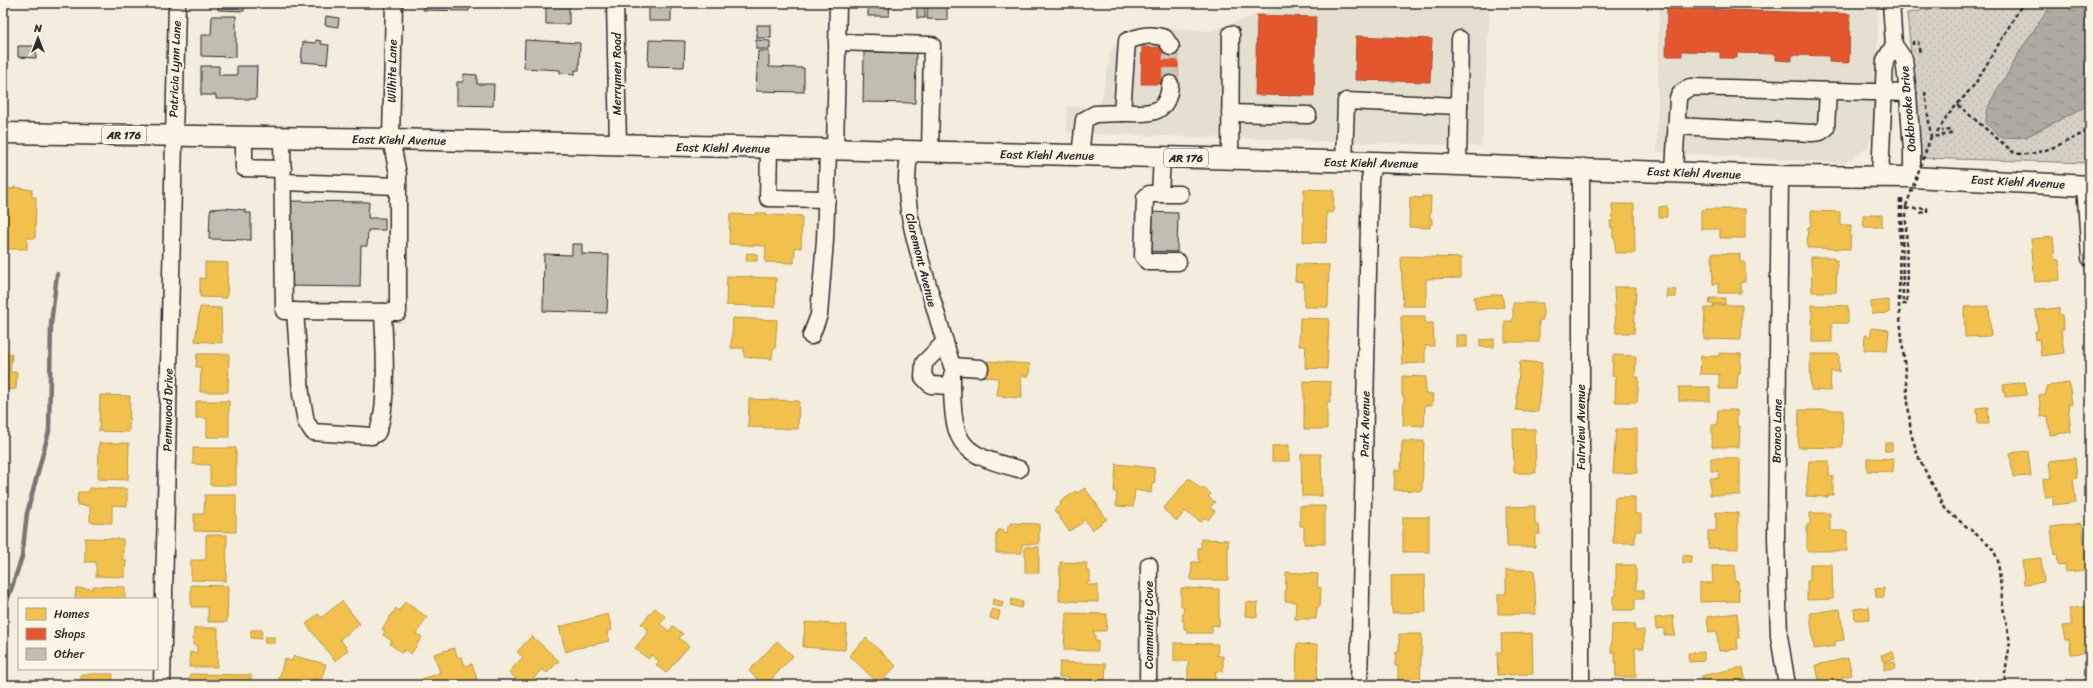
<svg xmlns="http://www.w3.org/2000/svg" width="2093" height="688" viewBox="0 0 2093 688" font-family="Sriracha,sans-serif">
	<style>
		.built { fill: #e5dfd0 }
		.park { fill: url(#park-dots); stroke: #807e78 }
		.water { fill: url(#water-ripples); stroke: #7a7771 }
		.homes { fill: #f2c14e; stroke: #b69444 }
		.shops { fill: #e4572e; stroke: #ac4a2d }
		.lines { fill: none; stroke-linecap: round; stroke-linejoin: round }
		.stream { stroke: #7a7771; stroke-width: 4.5 }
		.building { fill: #c2bdb1; stroke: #2b2b2b }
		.minor-tunnel { stroke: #ccc6ba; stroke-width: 16; stroke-dasharray: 16 8; stroke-linecap: butt }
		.minor-casing { stroke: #2b2b2b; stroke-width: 19 }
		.major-casing { stroke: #2b2b2b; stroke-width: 23 }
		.path { stroke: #2b2b2b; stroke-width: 2.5; stroke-dasharray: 4 3; stroke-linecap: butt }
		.minor { stroke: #fcf5e5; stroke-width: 16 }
		.major { stroke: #fcf5e5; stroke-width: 20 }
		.path-bridge { stroke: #2b2b2b; stroke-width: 2.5; stroke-dasharray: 4 3; stroke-linecap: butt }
		.labels { text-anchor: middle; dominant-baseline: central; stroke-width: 4; stroke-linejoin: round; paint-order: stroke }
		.shield { fill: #fcf5e5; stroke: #6a6863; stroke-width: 1 }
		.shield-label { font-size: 11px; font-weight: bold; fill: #2b2b2b }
		.street-label { font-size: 12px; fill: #2b2b2b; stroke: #fcf5e5 }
	</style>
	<defs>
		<pattern id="park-dots" width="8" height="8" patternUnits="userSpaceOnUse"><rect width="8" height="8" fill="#d6d1c4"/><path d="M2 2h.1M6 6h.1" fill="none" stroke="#b8b4a9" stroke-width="1.8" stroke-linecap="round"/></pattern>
		<pattern id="water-ripples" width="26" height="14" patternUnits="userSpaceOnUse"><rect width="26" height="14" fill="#afaaa0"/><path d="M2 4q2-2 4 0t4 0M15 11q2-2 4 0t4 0" fill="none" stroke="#8f8b83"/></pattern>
	</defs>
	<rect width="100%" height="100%" fill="#f4edde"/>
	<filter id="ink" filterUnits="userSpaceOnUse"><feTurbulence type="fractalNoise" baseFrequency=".025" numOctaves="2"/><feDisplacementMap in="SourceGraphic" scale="8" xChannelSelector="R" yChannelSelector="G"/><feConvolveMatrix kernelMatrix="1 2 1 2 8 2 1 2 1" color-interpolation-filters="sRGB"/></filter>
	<g filter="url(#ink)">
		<g class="built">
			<path d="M1291,3L1490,4L1482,146L1067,133V107L1092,106L1101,103L1110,54L1118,39L1124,32L1136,27L1145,26L1210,31Z"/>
			<path d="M1659,3H1878L1876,127L1867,148L1845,163L1657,152Z"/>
		</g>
		<path class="park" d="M1967,3H2090V163L1921,158L1907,13Z"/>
		<path class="water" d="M2052,3H2090V102L2083,108L2026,137L2003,138L1986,124C1985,97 2008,80 2016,57Z"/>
		<g class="homes">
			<path d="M14,187L32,190V197H36L35,238H27V249H6V237H3L4,188L14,189Z"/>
			<path d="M1304,189L1334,190L1333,213L1327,212L1326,243L1303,242Z"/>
			<path d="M1422,196H1431L1430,219H1432V224H1430V228L1409,227L1410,197L1422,198Z"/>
			<path d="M1612,204H1634L1635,253H1615V238H1613V228H1611L1610,221H1613Z"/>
			<path d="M1667,206V217H1659V207Z"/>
			<path d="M1709,209H1745V238H1720V229H1701V210Z"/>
			<path d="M1811,211L1840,212V225H1851L1850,249L1807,248L1808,227H1811Z"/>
			<path d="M756,213H767V215L802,216L801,248L795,247L794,263L765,262L766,246L729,244L730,214L756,215Z"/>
			<path d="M1863,215H1882V227H1864Z"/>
			<path d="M2053,237L2055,260H2059L2060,280L2035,282L2031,239Z"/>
			<path d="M747,253L757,254V261H746Z"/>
			<path d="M1712,253L1740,254V262H1745V282H1741V293H1719V284H1713Z"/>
			<path d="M1401,256L1461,258V278L1426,279V306H1403Z"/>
			<path d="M1811,257H1833V260H1837L1836,292H1812Z"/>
			<path d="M205,262L228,263L227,298L200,297V278L205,279Z"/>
			<path d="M1296,264L1329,265L1328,307H1304V282L1295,281Z"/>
			<path d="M727,276L776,278L775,307L726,305Z"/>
			<path d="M1614,287H1636L1634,333H1616Z"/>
			<path d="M1667,289L1676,290V297H1666Z"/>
			<path d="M1502,294L1504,307L1476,310L1474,297Z"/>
			<path d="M1710,298H1725V304H1709Z"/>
			<path d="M1889,300V313L1872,314L1871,302Z"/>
			<path d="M1513,303H1543V320H1539V342H1505V321H1513Z"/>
			<path d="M1713,305H1742L1741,340L1704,339L1705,308H1713Z"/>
			<path d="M1812,305L1848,306V323H1832V342H1812Z"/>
			<path d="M1989,306L1991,336L1965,337L1964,307Z"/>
			<path d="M200,307L221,308L222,343L195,341Z"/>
			<path d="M2059,308V315H2062L2064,329H2061L2064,353L2041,356L2039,339L2036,340L2035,331H2038L2036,310Z"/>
			<path d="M1401,316H1425V323H1433L1434,346H1425V363L1402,364Z"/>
			<path d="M733,318L777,320L775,349H773L772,359L744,357V348H731Z"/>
			<path d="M1300,318L1329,319L1327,369L1305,368L1306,346H1299Z"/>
			<path d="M1871,328L1889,330L1887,351L1864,350L1865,335L1871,336Z"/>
			<rect x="1456" y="335" width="11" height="12"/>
			<path d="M1494,339V347H1480V340Z"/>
			<path d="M3,353L12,354L10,372H17L16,389L3,390Z"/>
			<path d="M1719,353L1741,354L1740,373H1738L1737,389H1719V374H1700L1701,356H1719Z"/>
			<path d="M197,354H229L228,392H200L201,367H196Z"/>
			<path d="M1810,354H1839V372L1831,371L1830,391L1811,390Z"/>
			<path d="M1613,355L1636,356L1635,377H1639L1637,402H1615L1616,376H1612Z"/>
			<path d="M987,361L1030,364L1029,376H1021L1022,398L997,396L998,378L986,377Z"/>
			<path d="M1520,361L1542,363L1538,412L1516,410Z"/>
			<path d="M1402,376L1426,377L1425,394H1433L1432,405H1425L1424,426L1403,425L1404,396H1402Z"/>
			<path d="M1304,381L1331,382L1330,402H1327V429H1304Z"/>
			<path d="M2025,382L2027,395L2005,397L2003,385Z"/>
			<path d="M2069,383L2072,404H2068L2071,432L2050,435L2048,416L2041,417L2039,395L2046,394V386Z"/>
			<rect x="1679" y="387" width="31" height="14"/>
			<path d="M100,395L130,396L129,432L99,431Z"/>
			<path d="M749,399L799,401L798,429L748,427Z"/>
			<path d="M196,401H229V437H207V418H196Z"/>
			<path d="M1988,407L1989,424H1978L1977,408Z"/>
			<path d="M1718,410H1737V426H1740L1739,447H1712V425H1717Z"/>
			<path d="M1799,410H1843L1842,448L1798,447Z"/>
			<path d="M1513,429H1535L1536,473H1514Z"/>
			<path d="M1616,429H1637V473H1613Z"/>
			<path d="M1402,441H1424L1422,491L1394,490L1395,470H1401Z"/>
			<path d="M99,443H129L128,480L98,479Z"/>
			<rect x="1885" y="443" width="7" height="8"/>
			<path d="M1289,445V461H1272V446Z"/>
			<path d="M193,448H236V485H210V465L193,464Z"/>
			<path d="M2028,451L2031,476L2013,477L2010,453Z"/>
			<path d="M1301,454H1321L1322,496H1302Z"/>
			<path d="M1711,458H1740V495H1710V478H1719L1718,471H1711Z"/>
			<path d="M1867,458L1894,459L1893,472L1867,471Z"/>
			<path d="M2075,458L2077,478L2073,479L2076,502L2053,505V496L2045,497L2043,479L2051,478L2049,461Z"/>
			<path d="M1809,461H1829V476L1833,477V495H1828V497L1806,496Z"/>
			<path d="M1116,464L1154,468L1155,483L1152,484L1151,493L1135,490L1133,507L1116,506L1117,492H1114Z"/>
			<path d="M1189,478L1201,489L1203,487L1211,494L1208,497L1215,502L1210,508L1215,511L1208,520L1205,517L1201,522L1185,511L1177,521L1163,509Z"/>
			<path d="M89,488L127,489V506L112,505V523L90,522V506L77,505L78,492H89Z"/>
			<path d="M1085,488L1107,519L1092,530L1084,519L1082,523L1069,531L1054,510L1061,505L1060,502L1076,491L1077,493Z"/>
			<path d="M205,495H236V532L194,531V514H204Z"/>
			<path d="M1615,497H1635V514H1641V531H1635V543H1613Z"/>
			<path d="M1300,506H1325V544H1304V526H1300Z"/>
			<path d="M1535,506V525H1539L1540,534H1535V547H1507L1506,507Z"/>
			<path d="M1716,512L1738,513V549L1708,548V531H1716Z"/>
			<path d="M1810,513H1830V531H1847V551H1807V525H1810Z"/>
			<rect x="1403" y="517" width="26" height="35"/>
			<path d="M1010,523L1039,524V544H1022V553H996V533H998V530H1004V533L1007,534L1008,526H1010Z"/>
			<path d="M2082,523L2087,570L2066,572L2065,564L2058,565L2057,554L2054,555L2051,527Z"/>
			<path d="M206,535H227L226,581L191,580V560H206Z"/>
			<path d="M85,538L123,539V560H126L125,577L96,576V562H85Z"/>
			<path d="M1201,539L1228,540V580H1191L1192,562H1200V559H1198V548H1201Z"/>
			<rect x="1025" y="547" width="14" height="26"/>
			<path d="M1683,555L1691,556V563H1683Z"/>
			<path d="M2041,558L2044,582L2024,584L2022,560Z"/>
			<path d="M1060,562L1087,563L1086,571H1090V582H1087V585H1098V602L1059,601Z"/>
			<path d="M1810,564H1832L1833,599L1807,600V581H1810Z"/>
			<path d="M1616,565H1636V590H1644V599H1635V610H1613V596H1616Z"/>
			<path d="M1735,565V582L1738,581L1739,601L1700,602V583H1713L1712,566Z"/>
			<path d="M1506,570H1534L1536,614H1498V594H1506Z"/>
			<path d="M1286,572L1318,574L1317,587L1321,588L1320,607H1317L1316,619H1295L1296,602L1285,601Z"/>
			<path d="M1425,575L1426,612L1392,613L1391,576Z"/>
			<path d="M191,585L228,586L227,622H208V607H191Z"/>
			<path d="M93,586L125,587V599H75L76,588L93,589Z"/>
			<path d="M1181,588L1219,589V626L1212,625V633H1187V629H1184V621H1182L1184,606H1181Z"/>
			<path d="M1884,588V597H1876L1875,589Z"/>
			<path d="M993,599L1003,602L1002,607L992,605Z"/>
			<path d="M1012,599L1023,602L1021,608L1010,605Z"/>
			<path d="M342,601L360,624L340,639L348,650L335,661L306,624L318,614L321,618Z"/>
			<path d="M405,602L427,617L416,634L422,637L411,654L404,650L402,653L390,644L392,641L383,635L385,631L382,629L396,608L399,611Z"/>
			<path d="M1246,602L1258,603L1257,617L1245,616Z"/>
			<path d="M2089,606L2090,652L2071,654L2069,639L2065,640L2062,626L2072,625L2069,609Z"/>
			<path d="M1869,607L1870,619L1855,620L1854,609Z"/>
			<path d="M655,608L666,617L660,624L669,631L673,626L683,634L679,638L689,646L666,673L656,665L659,661L651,655L648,659L635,648L649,631L641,624Z"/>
			<path d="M992,609L1000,611L998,620L990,618Z"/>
			<path d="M1840,609L1844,640L1835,641V646L1814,649L1810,613Z"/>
			<path d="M1066,613L1107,614L1106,631H1093V633L1095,634V641H1098V651L1064,650Z"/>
			<path d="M1737,613L1740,638H1737L1738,649L1719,651L1717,632L1709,633L1707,617Z"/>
			<path d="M608,614L612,630L607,631L609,641L592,645V644L580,648V647L566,652L559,627Z"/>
			<path d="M1673,616L1675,635H1664V628L1656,629L1655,618Z"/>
			<path d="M805,622L847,625L845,650L803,647Z"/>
			<path d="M1634,624L1635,631L1644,630V648H1635L1636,677H1616L1615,652H1611L1612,625Z"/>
			<path d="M194,628H218L217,667H189L190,652L197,653V645H193Z"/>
			<path d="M251,630H262L261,639L251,638Z"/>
			<path d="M1532,633L1533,674L1498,675L1497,652H1502L1501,634Z"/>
			<path d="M1399,634H1422L1420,685L1398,684V666H1395L1396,652H1399Z"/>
			<path d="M532,636L559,661L547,673L542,669L534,678L536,680L532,685H523L509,672L523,657L517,652Z"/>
			<rect x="265" y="637" width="9" height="6"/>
			<path d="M866,638L896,666L879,684L849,655Z"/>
			<path d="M777,641L793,656L766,685H763L749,671Z"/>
			<path d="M1174,643L1218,644L1217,656H1223V672L1216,671L1215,680H1188V661H1174Z"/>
			<path d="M1297,644L1318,645L1317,685H1296Z"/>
			<path d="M454,648L458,658L462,657L465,666L472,664L477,679L458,685H424L422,679L440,673L434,654Z"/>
			<path d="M1704,652V661L1689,662L1688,653Z"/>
			<path d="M1893,652L1895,659L1883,662L1881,655Z"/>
			<path d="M294,656L326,664L321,681L313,679L311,685L278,684L284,659L292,661Z"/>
			<path d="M1848,658L1852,675L1842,677L1844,685H1820L1816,665Z"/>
			<path d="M1060,662L1106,664L1105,680H1096V685H1068L1069,677H1059Z"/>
			<path d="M1895,662L1896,669L1884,670V663Z"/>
			<path d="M1743,667L1746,685H1703L1701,676Z"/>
			<path d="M89,674H113L112,685H81V675H89Z"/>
			<path d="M190,674L251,675V685H190Z"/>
		</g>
		<g class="shops">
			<path d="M1667,8L1850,14L1849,63L1829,62V56L1792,55V61L1776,60V54L1737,53V58H1720V52L1682,51V56H1666Z"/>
			<path d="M1257,15L1316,17L1314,96L1255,95Z"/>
			<path d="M1356,36L1432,39L1430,82L1355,80Z"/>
			<path d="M1142,47L1178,48V84H1141Z"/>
		</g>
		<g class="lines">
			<path class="stream" d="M3,613L22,557L27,513L49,431L51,324L57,274"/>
		</g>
		<g class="building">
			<path d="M218,3H244V11L218,10Z"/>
			<path d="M423,3H470L469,11L423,10Z"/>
			<rect x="546" y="3" width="23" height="21"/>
			<path d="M649,3H675V7H671V21H649Z"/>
			<path d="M868,3H890L889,16H868Z"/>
			<rect x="917" y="3" width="8" height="15"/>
			<path d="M928,3H947V20L927,19Z"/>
			<path d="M212,16H236V57L201,56V35H211Z"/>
			<path d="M326,16L339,18L338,27L325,25Z"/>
			<rect x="757" y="25" width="14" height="13"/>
			<path d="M316,40L321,41V44L329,45L327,64L301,62L303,42L316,43Z"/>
			<path d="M525,40L580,43L579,70H575V74L560,73V70L524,68Z"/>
			<path d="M649,40L685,41L684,67L648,66Z"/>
			<path d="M756,40L770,41V49H756Z"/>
			<path d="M18,46H36V58L18,57Z"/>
			<path d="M758,51H769V67L804,68V92L756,91Z"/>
			<path d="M864,52L916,53L915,103L863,102Z"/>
			<path d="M201,66H219V75H237V66H257L256,99H216V95H201Z"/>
			<path d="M464,74L477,75V84H494L493,106L457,105V82H463Z"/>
			<path d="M287,201L369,202L368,218H385V230H368L367,246H361L360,287L289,286Z"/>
			<path d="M225,208L245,210V213H251V240L209,239L210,212L211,209Z"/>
			<path d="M1146,212L1178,213L1177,252L1145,251Z"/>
			<path d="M572,244H582V254L609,255L607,313L543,311L544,254L572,255Z"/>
		</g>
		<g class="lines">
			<path class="minor-tunnel" d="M1170,84L1171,47"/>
			<g class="minor-casing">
				<g id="minor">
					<path d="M615,3L618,145"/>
					<path d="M1891,3L1894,45L1904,59L1908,93L1912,150V177"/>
					<path d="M837,42L932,45L930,153"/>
					<path d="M1459,106L1460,39"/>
					<path d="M1122,113C1148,113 1168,117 1170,84"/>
					<path d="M1230,113L1308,115"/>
					<path d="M1676,126L1812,133L1820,132L1826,128L1828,91"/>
					<path d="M244,137V168L283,169"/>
					<path d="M282,137L284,311L398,312V174L391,139L394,3"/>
					<path d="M769,149L768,198L827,199"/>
					<path d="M835,151L838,3"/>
					<path d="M910,152C901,195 913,234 925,275C934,305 943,335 952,366L980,368"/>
					<path d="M1080,156L1084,120L1095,114L1122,113L1127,41C1141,36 1151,33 1165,38L1171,47"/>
					<path d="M1230,159L1231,34"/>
					<path d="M1344,162L1346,101L1459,106L1458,165"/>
					<path d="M1674,172L1678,98L1681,93L1690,87L1908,93"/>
					<path d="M1780,176L1776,537L1779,636L1787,685"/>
					<path d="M1880,177L1885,60L1894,45"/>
					<path d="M283,182L398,186"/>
					<path d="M2085,185L2090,258"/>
					<path d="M1160,194L1162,158"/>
					<path d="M1178,262H1148L1143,256L1145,198L1149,194H1180"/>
					<path d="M295,311L301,394L306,422L313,432L372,436L377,433C389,408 384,342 383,312"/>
					<path d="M811,336L819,315L825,240L828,151"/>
					<path d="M945,342L924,363L923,377L931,385L952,386V375"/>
					<path d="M952,386C953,447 962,454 1019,469"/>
					<path d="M162,685L177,3"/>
					<path d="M1148,685L1149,565"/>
					<path d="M1359,685L1370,179L1373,162"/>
					<path d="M1581,685V169"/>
				</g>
			</g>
			<g class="major-casing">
				<path id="major" d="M3,133L391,139L1373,162L1780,176L1912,177L2090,186"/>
			</g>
			<g class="path">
				<path d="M1913,45V42H1918L1920,55"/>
				<path d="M1925,92L1931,137L1951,134V130L1942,131"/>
				<path d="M1958,105L2013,152C2032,161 2073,139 2090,129"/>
				<path d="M1937,132L1949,114L1975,84L2023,3"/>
				<path d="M1900,199L1899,307L1911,434L1920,461L1946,510L1987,543L1994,551L1998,561L2003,607L2010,642L2005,673L2006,685"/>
				<path d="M1902,199L1903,304H1907L1906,206"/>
				<path d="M1906,209L1927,208V212L1918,213"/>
				<path d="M2078,685L2090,676"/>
			</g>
			<use href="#minor" class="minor"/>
			<use href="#major" class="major"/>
			<path class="path-bridge" d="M1906,206L1931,137"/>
		</g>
	</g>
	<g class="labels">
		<g class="shield">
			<rect x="102" y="126" width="44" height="18" rx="3"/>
			<rect x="1164" y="149" width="44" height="18" rx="3"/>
		</g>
		<g class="shield-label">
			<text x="124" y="135">AR 176</text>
			<text x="1186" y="158">AR 176</text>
		</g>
		<g class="street-label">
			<text transform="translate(175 69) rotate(-88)">Patricia Lynn Lane</text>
			<text transform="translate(392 71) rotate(-89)">Wilhite Lane</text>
			<text transform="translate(617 74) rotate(-90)">Merrymen Road</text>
			<text transform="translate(1908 109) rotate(-95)">Oakbrooke Drive</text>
			<text transform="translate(399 140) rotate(1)">East Kiehl Avenue</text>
			<text transform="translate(723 148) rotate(1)">East Kiehl Avenue</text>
			<text transform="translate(1047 155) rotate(1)">East Kiehl Avenue</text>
			<text transform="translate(1371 163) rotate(1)">East Kiehl Avenue</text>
			<text transform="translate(1694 173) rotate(2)">East Kiehl Avenue</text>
			<text transform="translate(2018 182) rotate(3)">East Kiehl Avenue</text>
			<text transform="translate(921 260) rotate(76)">Claremont Avenue</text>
			<text transform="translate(168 410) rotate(-89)">Pennwood Drive</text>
			<text transform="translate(1365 424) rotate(-89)">Park Avenue</text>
			<text transform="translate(1581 427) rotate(-90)">Fairview Avenue</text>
			<text transform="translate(1777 431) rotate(-89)">Bronco Lane</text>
			<text transform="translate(1149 625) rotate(-90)">Community Cove</text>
		</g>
	</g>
	<rect width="2093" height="688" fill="none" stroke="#fcf5e5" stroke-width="16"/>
	<rect x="8" y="8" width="2077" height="672" fill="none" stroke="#2b2b2b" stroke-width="1.5" filter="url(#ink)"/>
	<rect x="18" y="598" width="140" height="72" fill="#fcf5e5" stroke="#a8a49b"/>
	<rect x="26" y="608" width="20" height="12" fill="#f2c14e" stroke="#a8a49b"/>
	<text x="54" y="618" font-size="12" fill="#2b2b2b">Homes</text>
	<rect x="26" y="628" width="20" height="12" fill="#e4572e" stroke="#a8a49b"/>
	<text x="54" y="638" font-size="12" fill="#2b2b2b">Shops</text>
	<rect x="26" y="648" width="20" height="12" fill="#c2bdb1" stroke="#a8a49b"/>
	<text x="54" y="658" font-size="12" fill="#2b2b2b">Other</text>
	<g transform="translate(38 38)" stroke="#fcf5e5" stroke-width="3" paint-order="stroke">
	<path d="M0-3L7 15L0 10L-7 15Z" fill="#2b2b2b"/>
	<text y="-6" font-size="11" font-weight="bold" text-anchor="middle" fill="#2b2b2b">N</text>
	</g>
</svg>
